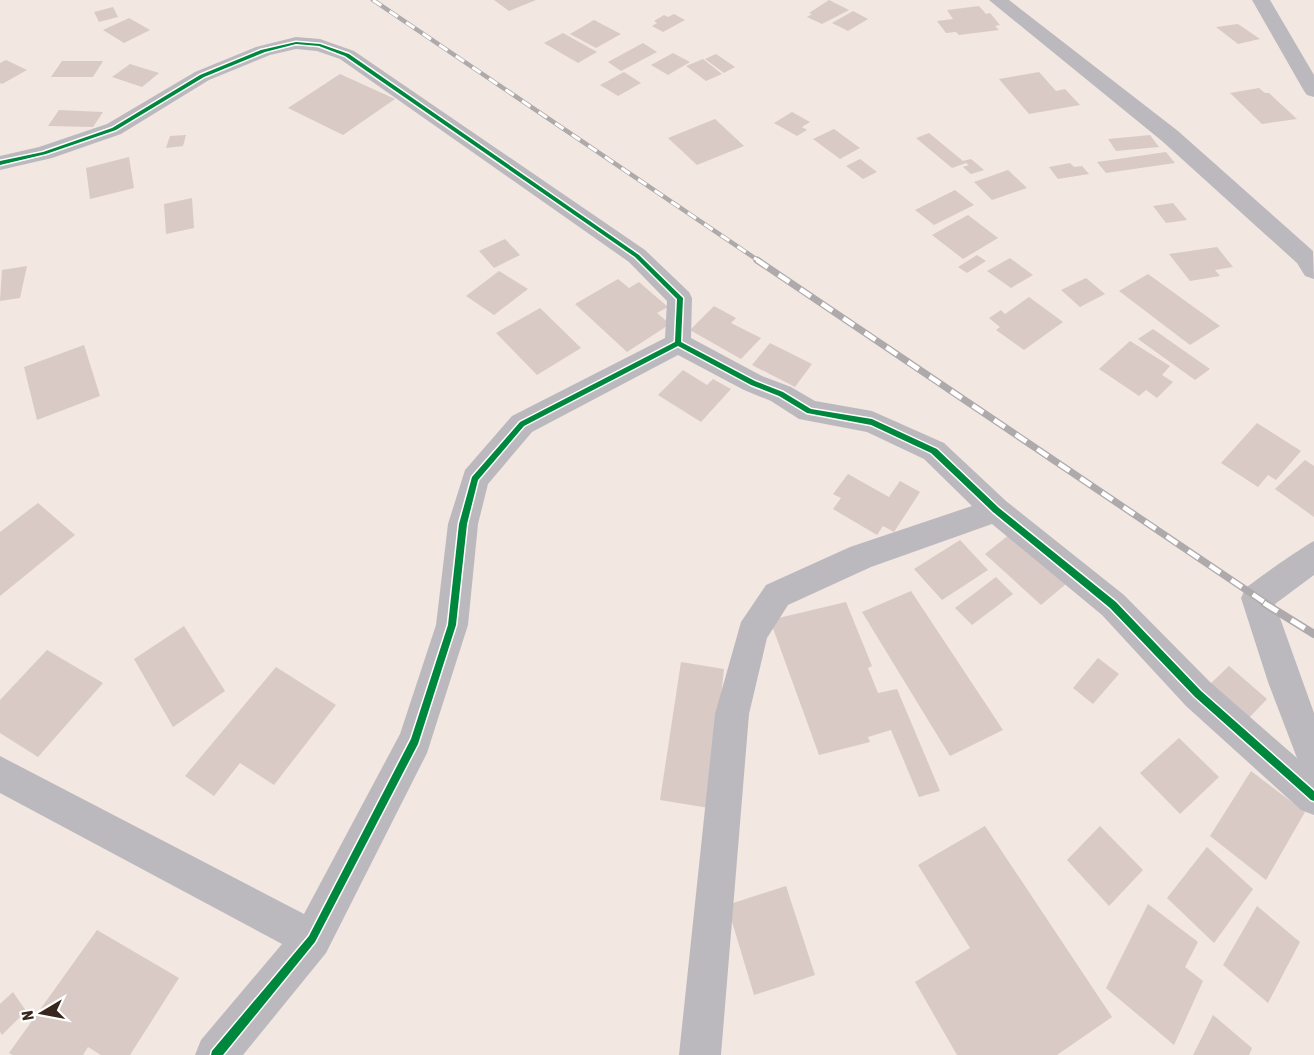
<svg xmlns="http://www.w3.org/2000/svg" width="1314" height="1055" viewBox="0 0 1314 1055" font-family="'Asap Condensed',sans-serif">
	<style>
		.building { fill: #d9cac5 }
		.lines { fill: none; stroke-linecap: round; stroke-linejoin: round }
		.street { fill: #bcb9be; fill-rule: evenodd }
		.rail-far2-casing { stroke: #aea9aa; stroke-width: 4.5 }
		.rail-far1-casing { stroke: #aea9aa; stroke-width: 7 }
		.rail-casing { stroke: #aea9aa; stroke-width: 8 }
		.rail-far2 { stroke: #fff; stroke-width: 3; stroke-dasharray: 10; stroke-linecap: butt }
		.rail-far1 { stroke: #fff; stroke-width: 4.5; stroke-dasharray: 13; stroke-linecap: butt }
		.rail { stroke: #fff; stroke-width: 5; stroke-dasharray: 16; stroke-linecap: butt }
		.cycleway-casing { stroke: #fff; stroke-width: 3 }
		.cycleway { fill: #00873e; fill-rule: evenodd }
	</style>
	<rect width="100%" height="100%" fill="#f2e7e1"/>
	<g class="building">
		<path d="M494,0H536L509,11Z"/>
		<path d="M829,0L849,10L822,24L807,17L812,14L809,13Z"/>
		<path d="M979,6L986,14L990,13L1000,25L995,26L999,30L959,35L956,32L946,33L937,21L953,19L947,10Z"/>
		<path d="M113,7L118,17L99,22L94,12Z"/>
		<path d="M853,11L868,19L848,31L832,23Z"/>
		<path d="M674,14L685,20L663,32L652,26L657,23L654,21L664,15L668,17Z"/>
		<path d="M129,18L150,30L124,43L103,30Z"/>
		<path d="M594,20L621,34L596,48L570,34Z"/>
		<path d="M1238,24L1260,39L1238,44L1216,27Z"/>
		<path d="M563,33L597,52L578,63L544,43Z"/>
		<path d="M643,43L657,52L621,71L608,62Z"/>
		<path d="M673,53L690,62L668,75L651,65Z"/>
		<path d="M716,54L735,67L724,73L705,59Z"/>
		<path d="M703,59L722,74L706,81L686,66Z"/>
		<path d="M6,60L27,70L2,84L0,83V63Z"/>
		<path d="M62,61H103L93,77H51Z"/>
		<path d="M130,64L159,73L142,87L112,77Z"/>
		<path d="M624,72L641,83L618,96L600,85Z"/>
		<path d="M1039,72L1056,91L1065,89L1080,105L1029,114L999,79Z"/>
		<path d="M340,74L395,99L343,135L288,108Z"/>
		<path d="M1259,88L1265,93H1269L1297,119L1262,124L1230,93Z"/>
		<path d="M59,110L103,112L93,127L48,126Z"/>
		<path d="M792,112L810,122L802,127L807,130L797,136L774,123Z"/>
		<path d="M715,119L744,146L697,165L668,138Z"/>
		<path d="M834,129L860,148L840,159L813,139Z"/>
		<path d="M929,133L963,161L971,159L984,170L971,174L963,167L969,165L966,163L952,168L916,138Z"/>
		<path d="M186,135L183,146L166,148L170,136Z"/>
		<path d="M1150,135L1159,147L1116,151L1108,139Z"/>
		<path d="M1166,152L1175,163L1106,173L1097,162Z"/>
		<path d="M129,157L134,188L90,199L86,168Z"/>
		<path d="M860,159L877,172L863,179L846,166Z"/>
		<path d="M1070,163L1074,167L1082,166L1089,174L1058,179L1049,167Z"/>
		<path d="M1008,170L1027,188L992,200L974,182Z"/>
		<path d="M955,190L974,205L934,225L915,210Z"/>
		<path d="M192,198L194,228L166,234L164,204Z"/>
		<path d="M1173,203L1187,220L1166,223L1153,206Z"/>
		<path d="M968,215L998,238L963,259L932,235Z"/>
		<path d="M505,239L520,255L494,268L479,251Z"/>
		<path d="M1217,247L1233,267L1215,270L1220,276L1190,281L1169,254Z"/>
		<path d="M977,255L986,261L967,273L958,267Z"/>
		<path d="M1010,258L1033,275L1011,288L987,271Z"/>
		<path d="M27,266L20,298L0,301L2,270Z"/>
		<path d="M499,271L528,289L494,315L466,296Z"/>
		<path d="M1148,274L1220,326L1190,345L1119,291Z"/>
		<path d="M1086,278L1105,294L1080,307L1061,290Z"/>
		<path d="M618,279L629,288L639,282L668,307L657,313L670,324L627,352L575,304Z"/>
		<path d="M1029,297L1063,322L1024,350L996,330L1000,327L989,318L1001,310L1005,314Z"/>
		<path d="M714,306L736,318L731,323L761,338L741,359L690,330Z"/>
		<path d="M540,308L581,348L537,375L496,333Z"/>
		<path d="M1153,329L1210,369L1195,380L1138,339Z"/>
		<path d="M1130,341L1170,366L1162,375L1173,382L1157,398L1146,390L1139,396L1099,369Z"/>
		<path d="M770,343L812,364L795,387L752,365Z"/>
		<path d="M84,345L100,396L37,420L24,367Z"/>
		<path d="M683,370L707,385L713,379L731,389L701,422L658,395Z"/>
		<path d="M1257,423L1301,451L1276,480L1268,475L1258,487L1221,463Z"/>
		<path d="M1305,460L1314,466V517L1275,489Z"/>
		<path d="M848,474L889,497L900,481L920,492L894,532L883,526L877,535L833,509L841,498L833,494Z"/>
		<path d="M38,503L75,535L0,596V532Z"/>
		<path d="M1010,534L1066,584L1041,605L985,554Z"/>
		<path d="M960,540L988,570L942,600L914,569Z"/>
		<path d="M996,577L1013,594L972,625L955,608Z"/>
		<path d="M911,591L1003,730L950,756L862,612Z"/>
		<path d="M846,602L872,666L868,668L878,693L897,689L940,791L919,797L891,730L868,737L870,742L819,755L770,620Z"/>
		<path d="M184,626L225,691L173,727L134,659Z"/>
		<path d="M47,650L103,683L38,757L0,733V700Z"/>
		<path d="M1098,658L1119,674L1093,704L1073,688Z"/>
		<path d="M681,662L724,669L709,808L660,800Z"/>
		<path d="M1229,666L1267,699L1247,720L1208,686Z"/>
		<path d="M276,667L336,705L274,785L240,763L214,796L185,776Z"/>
		<path d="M1179,738L1219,777L1180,814L1140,773Z"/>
		<path d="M1251,771L1305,812L1266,880L1210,836Z"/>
		<path d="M985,826L1112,1017L1057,1055H957L915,982L970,948L918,865Z"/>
		<path d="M1100,826L1143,870L1109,906L1067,860Z"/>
		<path d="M1207,847L1253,889L1214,943L1167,898Z"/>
		<path d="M786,886L815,975L754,995L727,905Z"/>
		<path d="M1148,904L1198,942L1185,967L1203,981L1174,1045L1106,988Z"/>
		<path d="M1257,906L1300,942L1268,1003L1223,965Z"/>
		<path d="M97,930L179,978L130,1055H101L88,1047L83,1055H13L9,1053Z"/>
		<path d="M13,992L26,1011L2,1035L0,1032V1004Z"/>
		<path d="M1213,1015L1252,1048L1249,1055H1193Z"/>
	</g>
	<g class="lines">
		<g class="street">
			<path d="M989,0H1009L1178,131L1313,251L1314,279L1305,276L1297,263L1162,141Z"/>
			<path d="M1252,0H1270L1314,75V97L1307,95L1304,91Z"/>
			<path d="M296,37L320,39L354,51L645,250L689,292L692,298L691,338L762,376L791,387L815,401L872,411L944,443L1006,501L1124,595L1210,682L1297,758L1268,682L1241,598C1243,595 1243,592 1245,589C1249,584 1307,544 1314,541V575L1275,604L1314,713V815L1301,810L1186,706L1102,615L992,524L871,567L788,605L767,638L749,714L721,1055H679L715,714L741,622L766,585L850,547L972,506L924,459L867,432L799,419L771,401L744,390L678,355L532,432L488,484L478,524L468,625L427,753L326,953L243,1055H195L201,1040L282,944L0,793V756L304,914L400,734L436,625L448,524L465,470L512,416L665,338L667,301L629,262L340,59L317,51L296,49L270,55L209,80L121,134L52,158L0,170V156L39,147L107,124L195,72L256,47Z"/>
		</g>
		<g class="rail-far2-casing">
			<path id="rail-far2" d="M373,0L759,261"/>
		</g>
		<g class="rail-far1-casing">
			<path id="rail-far1" d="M757,260L1267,604"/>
		</g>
		<g class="rail-casing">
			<path id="rail" d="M1264,603L1314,634"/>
		</g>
		<use href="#rail-far2" class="rail-far2"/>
		<use href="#rail-far1" class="rail-far1"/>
		<use href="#rail" class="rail"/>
		<g class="cycleway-casing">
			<path id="cycleway" d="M296,42L320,44L349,54L639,255L683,298L681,342L755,381L783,392L811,409L872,419L937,449L999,508L1116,602L1201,691L1314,791V801L1311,800L1195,697L1110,608L993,512L931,453L871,425L807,413L779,396L751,385L678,346L524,426L478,480L467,524L456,625L418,744L315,942L223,1055H211L212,1051L309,936L411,739L448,625L459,524L472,477L520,422L675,342L677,299L635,257L345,56L319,46L296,44L265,52L204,77L116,130L46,154L0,165V161L43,152L112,128L200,75L261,50Z"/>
		</g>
		<use href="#cycleway" class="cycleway"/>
	</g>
	<g transform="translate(42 1013) rotate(260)" stroke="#ffffff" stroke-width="4.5" paint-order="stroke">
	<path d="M0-4.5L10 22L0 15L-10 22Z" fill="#39271d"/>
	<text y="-9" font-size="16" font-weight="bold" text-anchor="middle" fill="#39271d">N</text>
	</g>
</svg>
